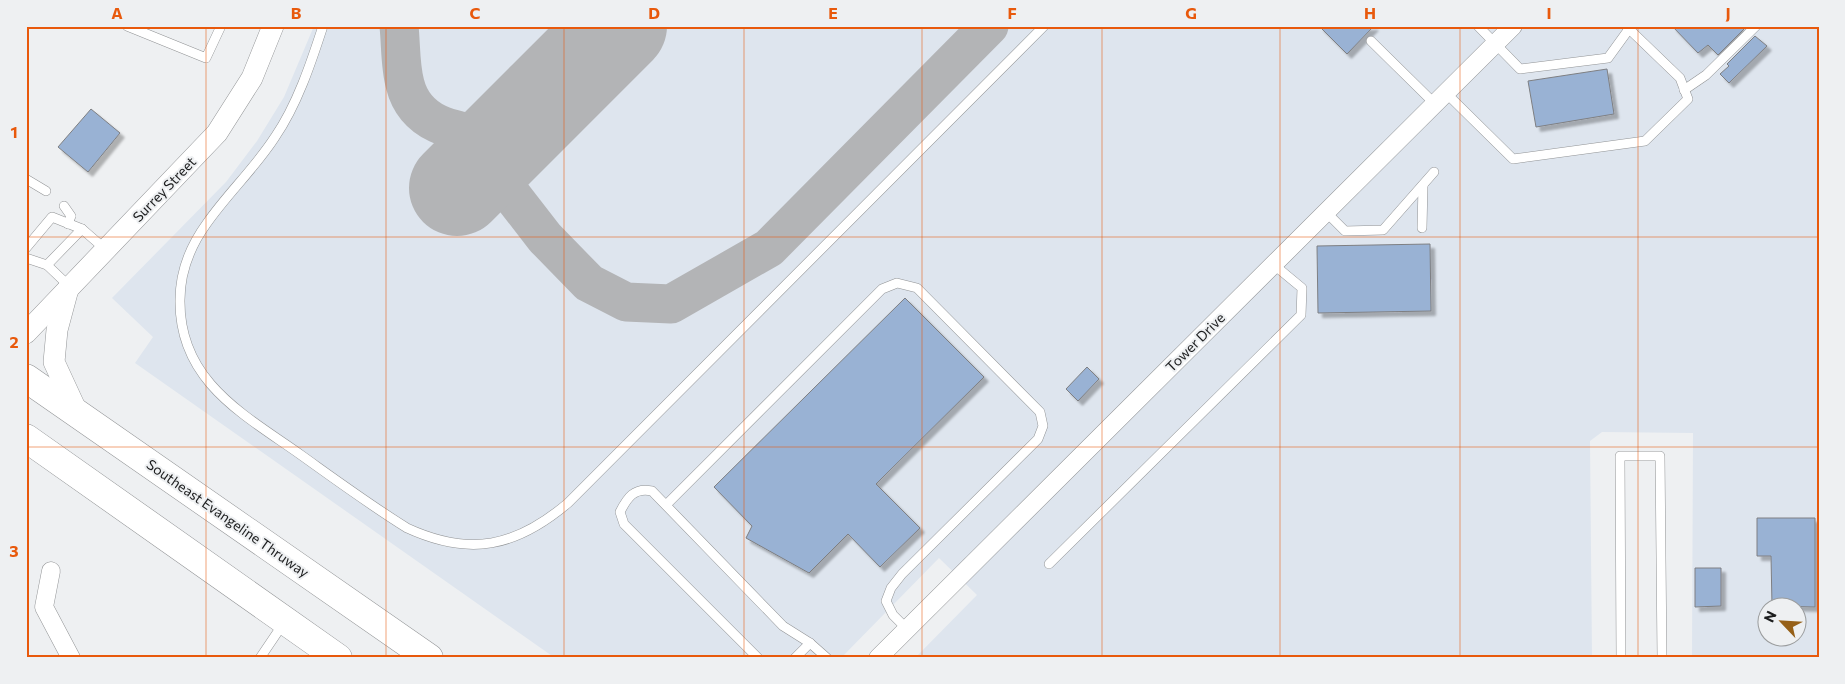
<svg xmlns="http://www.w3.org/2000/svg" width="1845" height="684" viewBox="0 0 1845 684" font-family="Commissioner,sans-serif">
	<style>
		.built { fill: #dee5ee; fill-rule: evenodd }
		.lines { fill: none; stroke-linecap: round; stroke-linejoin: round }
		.taxiway { stroke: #b3b4b6; stroke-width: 39 }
		.runway { stroke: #b3b4b6; stroke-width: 96 }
		.building { fill: #99b2d4; stroke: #7e7f82; filter: url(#shadow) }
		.service-casing { stroke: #919395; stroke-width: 10 }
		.minor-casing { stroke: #919395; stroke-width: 19 }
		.tertiary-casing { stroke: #919395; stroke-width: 22 }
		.trunk-casing { stroke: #919395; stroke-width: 29 }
		.service { stroke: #fff; stroke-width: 9 }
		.minor { stroke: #fff; stroke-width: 18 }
		.tertiary { stroke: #fff; stroke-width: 21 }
		.trunk { stroke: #fff; stroke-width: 28 }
		.grid { fill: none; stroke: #e8590c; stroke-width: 1; stroke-opacity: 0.55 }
		.labels { text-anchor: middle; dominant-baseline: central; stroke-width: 4; stroke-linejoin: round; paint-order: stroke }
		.street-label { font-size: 14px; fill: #1c1d1e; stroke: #eef0f2 }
		.neatline { fill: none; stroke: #e8590c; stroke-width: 2 }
		.grid-label { font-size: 16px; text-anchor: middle; font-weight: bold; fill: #e8590c }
	</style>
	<defs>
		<filter id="shadow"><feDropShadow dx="4.5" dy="4.5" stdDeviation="1" flood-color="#0004"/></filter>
	</defs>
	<rect width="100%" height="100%" fill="#eef0f2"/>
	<path class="built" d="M314,26H1819V658H1692L1693,433L1602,432L1590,441L1592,658H915L977,595L939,558L841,658H555L135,363L153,337L112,298L226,182L257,141L284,97ZM1768,606H1798V636H1768Z"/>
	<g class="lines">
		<path class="taxiway" d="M399,26C401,45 400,66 405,84C417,132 467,132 506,139L507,189L545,238L589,283L626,302L671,304L769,248L989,26"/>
		<path class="runway" d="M457,188L619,26"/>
	</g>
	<g class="building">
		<path d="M1319,26H1374L1347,54Z"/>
		<path d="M1672,26H1746V27L1718,55L1708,45L1698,53Z"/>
		<path d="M1755,36L1767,46L1729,83L1720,74L1729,66L1727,64Z"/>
		<path d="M1607,69L1614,114L1536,127L1528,81Z"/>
		<path d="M91,109L120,133L88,172L58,147Z"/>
		<path d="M1430,244L1431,311L1318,313L1317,246Z"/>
		<path d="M905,298L984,377L876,484L920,528L880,567L848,534L809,573L746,538L752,526L714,487Z"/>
		<path d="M1087,367L1099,379L1078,401L1066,389Z"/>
		<path d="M1757,518H1815V607L1772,606L1771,556H1757Z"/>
		<path d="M1695,568H1721V606L1695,607Z"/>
	</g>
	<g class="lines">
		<g class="service-casing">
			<g id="service">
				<path d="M127,26L206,58L221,26"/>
				<path d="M323,26C311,63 297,105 275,137C255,168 228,193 207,223C191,245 180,272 180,300C179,381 243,414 301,455C336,480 370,505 407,528C470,557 516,547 568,503L1044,26"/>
				<path d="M1478,26L1520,69L1608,58L1629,29"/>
				<path d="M1371,41L1435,104"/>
				<path d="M1684,90L1706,75L1756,26"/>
				<path d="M1446,93L1513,159L1645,141L1688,99L1680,78L1626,26"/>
				<path d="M26,179L46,191"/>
				<path d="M64,206L71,216L68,224"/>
				<path d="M1326,212L1345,231L1383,230L1434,172"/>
				<path d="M1422,228L1423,185"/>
				<path d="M26,248L52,217L82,229L105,249"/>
				<path d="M26,258L47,265L69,286"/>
				<path d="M47,265L82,229"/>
				<path d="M667,504L882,289L897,283L917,288L1040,412L1043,426L1038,439L902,574L891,588L886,601L893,615L907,629"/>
				<path d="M1049,564L1301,315L1302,288L1273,264"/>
				<path d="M260,658L283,624"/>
				<path d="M758,658L624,524L620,512C627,498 634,487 652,491L783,626L810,643L827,658"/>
				<path d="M795,658L810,643"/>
				<path d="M1621,658L1620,456H1660L1662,658"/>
			</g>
		</g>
		<g class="minor-casing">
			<g id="minor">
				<path d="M51,571L44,607L71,658"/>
				<path d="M878,658L1513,26"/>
			</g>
		</g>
		<g class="tertiary-casing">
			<g id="tertiary">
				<path d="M68,289L57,330L54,362L78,414"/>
				<path d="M26,333L217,133L252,78L273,26"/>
			</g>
		</g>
		<g class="trunk-casing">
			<g id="trunk">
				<path d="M26,378L429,658"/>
				<path d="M26,438L338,658"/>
			</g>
		</g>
		<use href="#service" class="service"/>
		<use href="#minor" class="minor"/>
		<use href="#tertiary" class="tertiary"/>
		<use href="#trunk" class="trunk"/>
	</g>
	<path class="grid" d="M206,26V658M386,26V658M564,26V658M744,26V658M922,26V658M1102,26V658M1280,26V658M1460,26V658M1638,26V658M26,237H1819M26,447H1819"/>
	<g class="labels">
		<g class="street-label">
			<text transform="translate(164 189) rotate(-46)">Surrey Street</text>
			<text transform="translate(1195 342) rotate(-45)">Tower Drive</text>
			<text transform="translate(228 518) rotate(35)">Southeast Evangeline Thruway</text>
		</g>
	</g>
	<rect width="1845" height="684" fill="none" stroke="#eef0f2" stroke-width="55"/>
	<g transform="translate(1782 622) rotate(295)"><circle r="24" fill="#eef0f2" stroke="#9a9c9d"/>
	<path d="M0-4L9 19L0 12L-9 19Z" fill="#966018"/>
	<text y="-8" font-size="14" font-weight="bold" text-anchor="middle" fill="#1c1d1e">N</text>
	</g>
	<rect x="28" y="28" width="1790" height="628" class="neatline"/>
	<g class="grid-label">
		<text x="117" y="19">A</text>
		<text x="296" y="19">B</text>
		<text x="475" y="19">C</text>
		<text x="654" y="19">D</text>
		<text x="833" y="19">E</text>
		<text x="1012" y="19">F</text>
		<text x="1191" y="19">G</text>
		<text x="1370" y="19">H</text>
		<text x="1549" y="19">I</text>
		<text x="1728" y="19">J</text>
		<text x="14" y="138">1</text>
		<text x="14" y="348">2</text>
		<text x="14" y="557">3</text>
	</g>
</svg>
